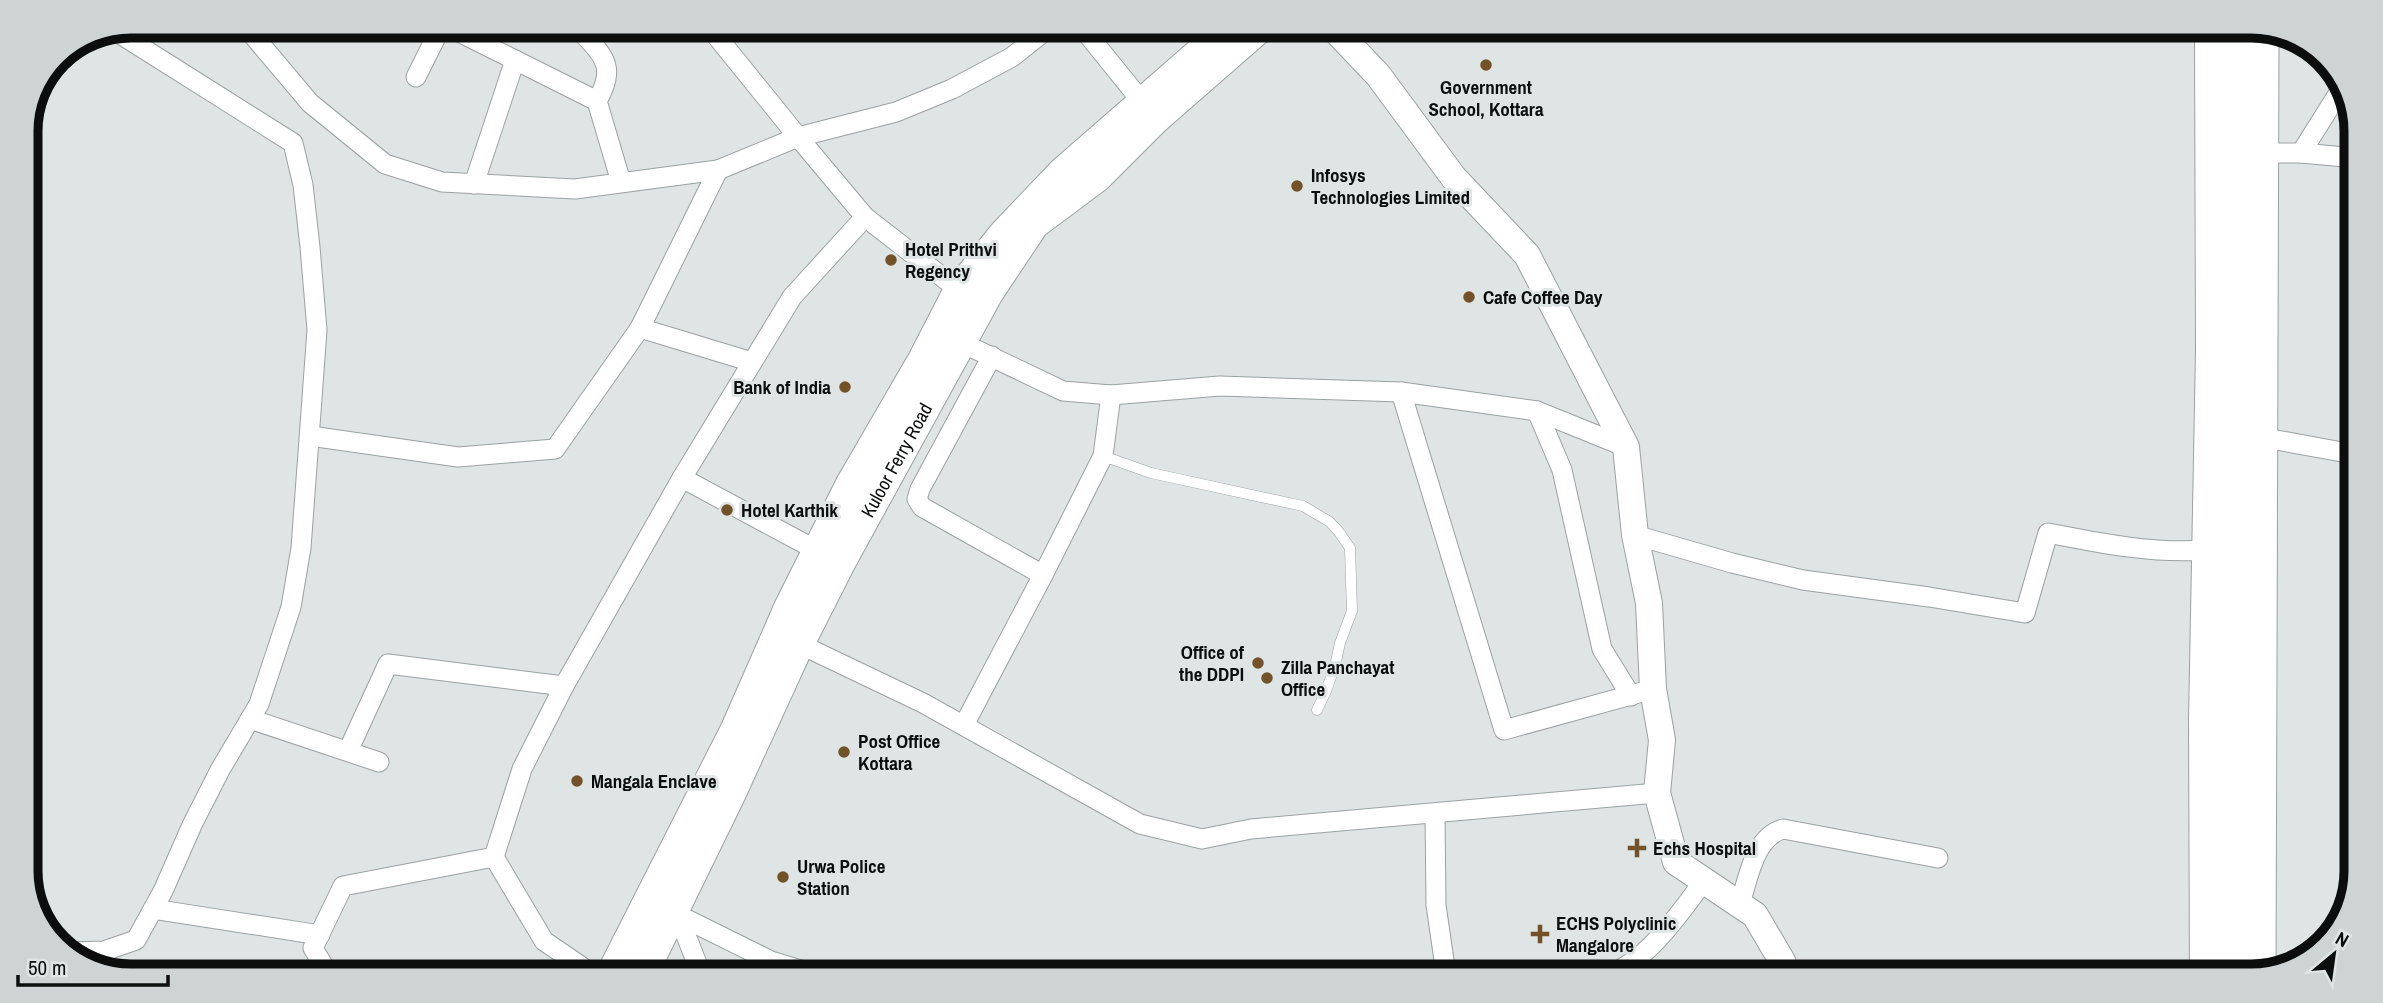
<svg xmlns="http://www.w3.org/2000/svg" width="2383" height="1003" viewBox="0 0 2383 1003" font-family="'Archivo Narrow',sans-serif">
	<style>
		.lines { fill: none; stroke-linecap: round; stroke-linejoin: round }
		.lane-casing { stroke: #9ba1a1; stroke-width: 11 }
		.street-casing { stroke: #9ba1a1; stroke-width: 21 }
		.secondary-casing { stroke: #9ba1a1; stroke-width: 28 }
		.primary-casing { stroke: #9ba1a1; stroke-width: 32 }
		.highway-casing { stroke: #9ba1a1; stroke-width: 37 }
		.lane { stroke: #fff; stroke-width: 10 }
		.street { stroke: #fff; stroke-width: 19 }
		.secondary { stroke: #fff; stroke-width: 26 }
		.primary { stroke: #fff; stroke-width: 30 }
		.highway { stroke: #fff; stroke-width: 35 }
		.poi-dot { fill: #735129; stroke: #dfe5e5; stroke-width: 2.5 }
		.labels { text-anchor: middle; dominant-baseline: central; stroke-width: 6; stroke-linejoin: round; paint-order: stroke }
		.poi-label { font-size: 19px; font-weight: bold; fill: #0c0e0e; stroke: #dfe5e5; text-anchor: start }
		.street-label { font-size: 19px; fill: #0c0e0e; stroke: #dfe5e5 }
		.rim { fill: none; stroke: #0c0e0e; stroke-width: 9 }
	</style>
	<rect width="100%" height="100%" fill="#dfe5e5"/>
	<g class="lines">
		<g class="lane-casing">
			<path id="lane" d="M1103,456L1151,473L1303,506L1330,522L1339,532L1350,548L1352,611L1340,643L1335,666L1326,691L1317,710"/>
		</g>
		<g class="street-casing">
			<g id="street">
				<path d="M246,27L310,103L385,164L442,182L575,189L718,170"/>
				<path d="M449,27L597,101"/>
				<path d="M578,28C602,55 618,65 597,101L621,182"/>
				<path d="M710,28L798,137L896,112L952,89L1012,57L1046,30"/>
				<path d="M1084,30L1143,103"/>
				<path d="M416,77L441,27"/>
				<path d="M2261,153H2301L2356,158"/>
				<path d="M2301,153L2343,86"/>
				<path d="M474,184L515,60"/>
				<path d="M960,342L1063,391L1111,395L1220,386L1401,392L1537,411L1626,447"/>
				<path d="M992,356L920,489L917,499L922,507L1043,575"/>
				<path d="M752,362L640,328L718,170L798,137L865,217L959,290"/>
				<path d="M1401,392L1504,730L1653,689"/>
				<path d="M1537,411L1562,470L1602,649L1631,696"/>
				<path d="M310,436L458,457L555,449L640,328"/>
				<path d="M2260,437L2353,454"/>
				<path d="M1635,535L1732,563L1803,580L1929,597L2025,613L2048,533C2100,543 2152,554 2205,550"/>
				<path d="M818,551L682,478L792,297L865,217"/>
				<path d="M791,640L923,703L1140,824L1202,839L1251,829L1657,793"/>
				<path d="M250,719L379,762"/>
				<path d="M964,725L1043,575L1103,456L1111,395"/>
				<path d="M348,751L388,664L564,686L682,478"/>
				<path d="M1435,813L1436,905L1446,974"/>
				<path d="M494,857L522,769L564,686"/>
				<path d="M1740,904C1748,879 1754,837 1783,829L1938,858"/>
				<path d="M153,909L320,935"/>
				<path d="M676,910L700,971"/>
				<path d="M678,915L771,961L804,971"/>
				<path d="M69,952L104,951L136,940L163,891L193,823L220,770L259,704L291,607L301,548L317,330L310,247L303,185L293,143L117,32"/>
				<path d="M326,970L313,948L343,886L494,857L544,941L588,971"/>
				<path d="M1608,974C1645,964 1681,912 1703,882"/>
			</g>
		</g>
		<g class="secondary-casing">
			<g id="secondary">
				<path d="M1336,31L1378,75L1454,178L1527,255L1626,447L1635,535L1649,603L1653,689L1662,740L1657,793L1676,862L1755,915L1782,961L1787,975"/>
				<path d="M2203,977L2202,720L2209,351L2208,34"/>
			</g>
		</g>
		<g class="primary-casing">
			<g id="primary">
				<path d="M613,971L736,729L789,608L851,484L923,360L959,290L1003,235L1063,172L1226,30"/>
				<path id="s1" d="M644,971L729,797L799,644L841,561L988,293L1034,224L1097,177L1155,119L1257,30"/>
			</g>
		</g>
		<g class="highway-casing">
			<g id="highway">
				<path d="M2258,975L2261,34"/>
				<path d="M2231,977L2230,651L2233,34"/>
			</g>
		</g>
		<use href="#lane" class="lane"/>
		<use href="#street" class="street"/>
		<use href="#secondary" class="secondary"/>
		<use href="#primary" class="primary"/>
		<use href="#highway" class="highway"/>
	</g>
	<g class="poi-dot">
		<circle cx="1486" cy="65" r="7"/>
		<circle cx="1297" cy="186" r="7"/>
		<circle cx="891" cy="260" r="7"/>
		<circle cx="1469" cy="297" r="7"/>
		<circle cx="845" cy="387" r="7"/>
		<circle cx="727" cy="510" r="7"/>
		<circle cx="1258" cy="663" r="7"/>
		<circle cx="1267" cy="678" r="7"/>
		<circle cx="844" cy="752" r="7"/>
		<circle cx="577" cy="781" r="7"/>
		<path d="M1633.5 837.5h7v7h7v7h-7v7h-7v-7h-7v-7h7z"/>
		<circle cx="783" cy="877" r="7"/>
		<path d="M1536.5 923.5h7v7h7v7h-7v7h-7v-7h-7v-7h7z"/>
	</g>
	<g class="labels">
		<g class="poi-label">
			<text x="1486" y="87" text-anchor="middle">Government<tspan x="1486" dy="22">School, Kottara</tspan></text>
			<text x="1311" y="175">Infosys<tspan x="1311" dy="22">Technologies Limited</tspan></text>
			<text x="905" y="249">Hotel Prithvi<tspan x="905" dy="22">Regency</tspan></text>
			<text x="1483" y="297">Cafe Coffee Day</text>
			<text x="831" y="387" text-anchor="end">Bank of India</text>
			<text x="741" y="510">Hotel Karthik</text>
			<text x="1244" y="652" text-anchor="end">Office of<tspan x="1244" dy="22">the DDPI</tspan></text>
			<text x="1281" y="667">Zilla Panchayat<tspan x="1281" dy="22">Office</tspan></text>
			<text x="858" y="741">Post Office<tspan x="858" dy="22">Kottara</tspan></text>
			<text x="591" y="781">Mangala Enclave</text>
			<text x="1653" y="848">Echs Hospital</text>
			<text x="797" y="866">Urwa Police<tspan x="797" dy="22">Station</tspan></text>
			<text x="1556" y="923">ECHS Polyclinic<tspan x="1556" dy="22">Mangalore</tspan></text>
		</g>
		<g class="street-label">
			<text stroke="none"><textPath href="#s1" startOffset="570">Kuloor Ferry Road</textPath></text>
		</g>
	</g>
	<path d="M0 0H2383V1003H0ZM131 38H2251A93 93 0 0 1 2344 131V871A93 93 0 0 1 2251 964H131A93 93 0 0 1 38 871V131A93 93 0 0 1 131 38Z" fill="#ced4d4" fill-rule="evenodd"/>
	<path class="rim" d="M131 38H2251A93 93 0 0 1 2344 131V871A93 93 0 0 1 2251 964H131A93 93 0 0 1 38 871V131A93 93 0 0 1 131 38Z"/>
	<g transform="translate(2334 954) rotate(29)" stroke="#dfe5e5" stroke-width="5" paint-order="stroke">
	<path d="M0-5L12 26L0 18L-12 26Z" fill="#0c0e0e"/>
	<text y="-10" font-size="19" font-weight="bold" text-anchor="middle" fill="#0c0e0e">N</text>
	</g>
	<path d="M18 975v10h150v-10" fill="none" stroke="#0c0e0e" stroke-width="3.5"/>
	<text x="28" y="975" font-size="21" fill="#0c0e0e" stroke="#dfe5e5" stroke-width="5" paint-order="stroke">50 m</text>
</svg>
